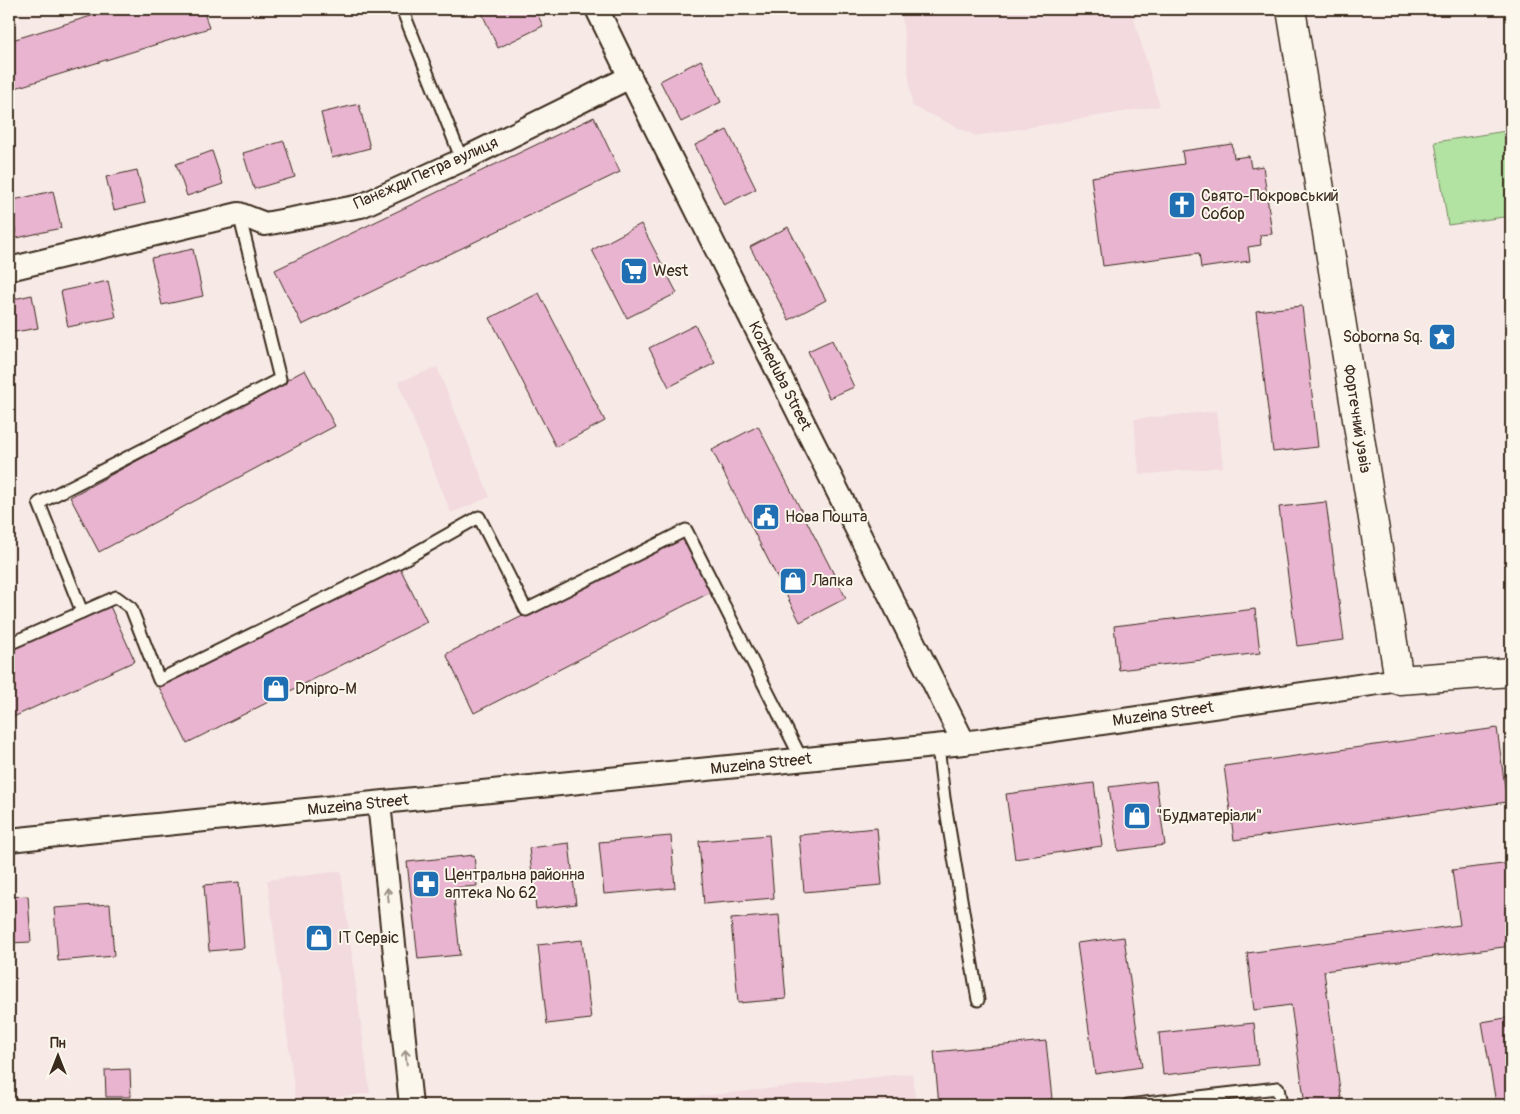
<svg xmlns="http://www.w3.org/2000/svg" width="1520" height="1114" viewBox="0 0 1520 1114" font-family="Pangolin,sans-serif">
	<style>
		.built { fill: #f2dadf }
		.green { fill: #b2e3a3; stroke: #768660 }
		.building { fill: #e8b4cf; stroke: #3b2a1e }
		.lines { fill: none; stroke-linecap: round; stroke-linejoin: round }
		.service-casing { stroke: #3b2a1e; stroke-width: 15 }
		.minor-casing { stroke: #3b2a1e; stroke-width: 26 }
		.tertiary-casing { stroke: #3b2a1e; stroke-width: 31 }
		.service { stroke: #fbf7ec; stroke-width: 11 }
		.minor { stroke: #fbf7ec; stroke-width: 22 }
		.tertiary { stroke: #fbf7ec; stroke-width: 28 }
		.oneway { stroke: #9b9085 }
		.labels { text-anchor: middle; dominant-baseline: central; stroke-width: 4; stroke-linejoin: round; paint-order: stroke }
		.street-label { font-size: 16px; fill: #3b2a1e; stroke: #fbf7ec }
		.poi-label { font-size: 16px; fill: #3b2a1e; stroke: #fbf7ec; text-anchor: start }
	</style>
	<rect width="100%" height="100%" fill="#f7eae6"/>
	<filter id="ink" filterUnits="userSpaceOnUse"><feTurbulence type="fractalNoise" baseFrequency=".02" numOctaves="2"/><feDisplacementMap in="SourceGraphic" scale="10" xChannelSelector="R" yChannelSelector="G"/><feConvolveMatrix kernelMatrix="1 2 1 2 8 2 1 2 1" color-interpolation-filters="sRGB"/></filter>
	<g filter="url(#ink)">
		<g class="built">
			<path d="M901,9H1131L1160,106L976,136L912,106Z"/>
			<path d="M437,367L490,497L451,513L398,382Z"/>
			<path d="M1217,411L1223,467L1139,475L1134,419Z"/>
			<path d="M341,871L370,1093L296,1103L267,880Z"/>
			<path d="M912,1073L916,1105H617Z"/>
		</g>
		<path class="green" d="M1506,131L1511,167V216L1448,225L1435,142Z"/>
		<g class="building">
			<path d="M114,9H203L209,28L9,90V41Z"/>
			<path d="M480,9H535L543,26L498,48Z"/>
			<path d="M701,60L721,102L681,122L660,81Z"/>
			<path d="M359,104L370,148L332,158L321,113Z"/>
			<path d="M594,117L620,172L302,325L275,270Z"/>
			<path d="M727,130L756,189L724,205L695,145Z"/>
			<path d="M284,141L295,177L254,189L243,153Z"/>
			<path d="M1232,144L1234,158L1249,156L1251,168L1263,166L1272,234L1260,235L1261,245L1248,247L1250,261L1201,268L1199,253L1103,266L1091,177L1184,164L1182,151Z"/>
			<path d="M212,151L223,184L187,196L176,164Z"/>
			<path d="M137,170L145,203L114,210L106,177Z"/>
			<path d="M53,191L61,228L17,238L9,201Z"/>
			<path d="M641,224L677,293L627,318L592,250Z"/>
			<path d="M788,227L826,300L789,320L750,247Z"/>
			<path d="M193,249L203,296L162,305L151,258Z"/>
			<path d="M108,281L116,317L68,327L61,291Z"/>
			<path d="M539,293L605,421L556,447L490,318Z"/>
			<path d="M32,295L38,328L9,333V300Z"/>
			<path d="M1302,306L1318,447L1273,452L1256,311Z"/>
			<path d="M695,325L715,363L669,387L649,348Z"/>
			<path d="M832,340L854,387L829,398L808,351Z"/>
			<path d="M305,370L335,426L99,552L70,497Z"/>
			<path d="M758,426L846,598L800,622L712,450Z"/>
			<path d="M1326,502L1344,640L1297,646L1279,507Z"/>
			<path d="M684,536L715,590L474,713L446,654Z"/>
			<path d="M398,564L427,622L187,743L158,685Z"/>
			<path d="M109,604L135,661L9,719V649Z"/>
			<path d="M1255,609L1260,653L1119,670L1114,626Z"/>
			<path d="M1497,728L1507,802L1234,840L1224,766Z"/>
			<path d="M1156,781L1165,845L1118,851L1109,787Z"/>
			<path d="M1094,783L1102,846L1015,859L1006,794Z"/>
			<path d="M877,828L882,885L804,892L799,835Z"/>
			<path d="M769,835L774,898L704,904L699,841Z"/>
			<path d="M671,836L675,888L604,894L599,842Z"/>
			<path d="M569,843L576,904L536,909L529,848Z"/>
			<path d="M474,855L477,886L453,888L460,955L418,959L407,862Z"/>
			<path d="M1511,863V946L1324,971L1342,1105H1305L1291,1005L1254,1010L1247,953L1460,925L1452,870Z"/>
			<path d="M239,882L244,948L209,951L204,885Z"/>
			<path d="M28,896L31,942L9,943V897Z"/>
			<path d="M110,904L114,956L58,961L54,908Z"/>
			<path d="M779,915L786,999L738,1003L731,919Z"/>
			<path d="M1124,937L1142,1067L1095,1074L1077,943Z"/>
			<path d="M582,940L591,1019L547,1024L538,945Z"/>
			<path d="M1511,1017V1100L1496,1103L1482,1022Z"/>
			<path d="M1254,1023L1258,1065L1163,1075L1159,1033Z"/>
			<path d="M1046,1041L1052,1099L990,1105H939L934,1052Z"/>
			<path d="M130,1069L131,1097H106L105,1070Z"/>
		</g>
		<g class="lines">
			<g class="service-casing">
				<g id="service">
					<path d="M402,9L462,160"/>
					<path d="M82,612L116,597L131,608L159,680L401,561L479,517L526,610L686,530L802,760"/>
					<path d="M9,644L82,612L39,503L280,379L239,214"/>
					<path d="M938,746L944,798L978,1000"/>
					<path d="M1128,1105L1278,1088L1281,1105"/>
				</g>
			</g>
			<g class="minor-casing">
				<g id="minor">
					<path d="M597,9L630,77L964,743"/>
					<path d="M9,269L239,214L265,224L361,206L462,160L630,77"/>
					<path d="M379,803L411,1105"/>
					<path d="M9,840L964,743L1399,680"/>
				</g>
			</g>
			<g class="tertiary-casing">
				<path id="tertiary" d="M1291,9L1399,680L1511,672"/>
			</g>
			<use href="#service" class="service"/>
			<use href="#minor" class="minor"/>
			<use href="#tertiary" class="tertiary"/>
		</g>
		<defs><path id="oneway-shaft" d="M-6 0H5M1.5-3L5.5 0L1.5 3" fill="none" stroke-width="1.6" stroke-linecap="round" stroke-linejoin="round" transform="scale(1.25)"/></defs>
		<g class="oneway">
			<use href="#oneway-shaft" transform="translate(388 895) rotate(-96)"/>
			<use href="#oneway-shaft" transform="translate(406 1057) rotate(-96)"/>
		</g>
	</g>
	<defs>
		<g id="church-square" transform="scale(1.4375)"><rect x="-9" y="-9" width="18" height="18" rx="4" fill="#1f6fb2" stroke="#fbf7ec"/><path d="M-1.2-6h2.4v3.5h3.3v2.4h-3.3V6h-2.4V-.1h-3.3v-2.4h3.3Z" fill="#fff"/></g>
		<g id="supermarket-square" transform="scale(1.4375)"><rect x="-9" y="-9" width="18" height="18" rx="4" fill="#1f6fb2" stroke="#fbf7ec"/><path d="M-6-5.5h2.5l.6 2H6L4.5 2H-2.5L-4.4-4H-6ZM-1.5 3.2a1.3 1.3 0 1 0 .1 0ZM3 3.2a1.3 1.3 0 1 0 .1 0Z" fill="#fff"/></g>
		<g id="sight-square" transform="scale(1.4375)"><rect x="-9" y="-9" width="18" height="18" rx="4" fill="#1f6fb2" stroke="#fbf7ec"/><path d="M0-6L1.8-2.2L6-1.7L2.9 1.2L3.7 5.4L0 3.3L-3.7 5.4L-2.9 1.2L-6-1.7L-1.8-2.2Z" fill="#fff"/></g>
		<g id="civic-square" transform="scale(1.4375)"><rect x="-9" y="-9" width="18" height="18" rx="4" fill="#1f6fb2" stroke="#fbf7ec"/><path d="M-.6-6.5H3V-4.5H.6V-3L4-1V1h2V6H-6V1h2V-1L-.6-3ZM-1.2 2.5V6h2.4V2.5Z" fill="#fff"/></g>
		<g id="shop-square" transform="scale(1.4375)"><rect x="-9" y="-9" width="18" height="18" rx="4" fill="#1f6fb2" stroke="#fbf7ec"/><path d="M-5-2.5h2.3a2.7 3.5 0 0 1 5.4 0H5L5.5 6h-11ZM-1.5-2.5h3a1.5 2.3 0 0 0-3 0Z" fill="#fff"/></g>
		<g id="pharmacy-square" transform="scale(1.4375)"><rect x="-9" y="-9" width="18" height="18" rx="4" fill="#1f6fb2" stroke="#fbf7ec"/><path d="M-2-6h4v4h4v4h-4v4h-4v-4h-4v-4h4Z" fill="#fff"/></g>
	</defs>
	<g fill-rule="evenodd">
		<use href="#church-square" x="1182" y="205"/>
		<use href="#supermarket-square" x="634" y="271"/>
		<use href="#sight-square" x="1442" y="337"/>
		<use href="#civic-square" x="766" y="517"/>
		<use href="#shop-square" x="793" y="581"/>
		<use href="#shop-square" x="276" y="689"/>
		<use href="#shop-square" x="1137" y="816"/>
		<use href="#pharmacy-square" x="426" y="884"/>
		<use href="#shop-square" x="319" y="938"/>
	</g>
	<g class="labels">
		<g class="street-label">
			<text transform="translate(426 173) rotate(-24)">Панєжди Петра вулиця</text>
			<text transform="translate(780 376) rotate(63)">Kozheduba Street</text>
			<text transform="translate(1357 419) rotate(81)">Фортечний узвіз</text>
			<text transform="translate(1163 714) rotate(-8)">Muzeina Street</text>
			<text transform="translate(761 764) rotate(-6)">Muzeina Street</text>
			<text transform="translate(358 805) rotate(-6)">Muzeina Street</text>
		</g>
		<g class="poi-label">
			<text x="1201" y="196">Свято-Покровський<tspan x="1201" dy="18">Собор</tspan></text>
			<text x="653" y="271">West</text>
			<text x="1423" y="337" text-anchor="end">Soborna Sq.</text>
			<text x="785" y="517">Нова Пошта</text>
			<text x="812" y="581">Лапка</text>
			<text x="295" y="689">Dnipro-M</text>
			<text x="1156" y="816">"Будматеріали"</text>
			<text x="445" y="875">Центральна районна<tspan x="445" dy="18">аптека № 62</tspan></text>
			<text x="338" y="938">IT Сервіс</text>
		</g>
	</g>
	<rect width="1520" height="1114" fill="none" stroke="#fbf7ec" stroke-width="30"/>
	<rect x="15" y="15" width="1490" height="1084" fill="none" stroke="#3b2a1e" stroke-width="2" filter="url(#ink)"/>
	<g transform="translate(58 1056)" stroke="#fbf7ec" stroke-width="4" paint-order="stroke">
	<path d="M0-4L9 19L0 12L-9 19Z" fill="#3b2a1e"/>
	<text y="-8" font-size="14" font-weight="bold" text-anchor="middle" fill="#3b2a1e">Пн</text>
	</g>
</svg>
